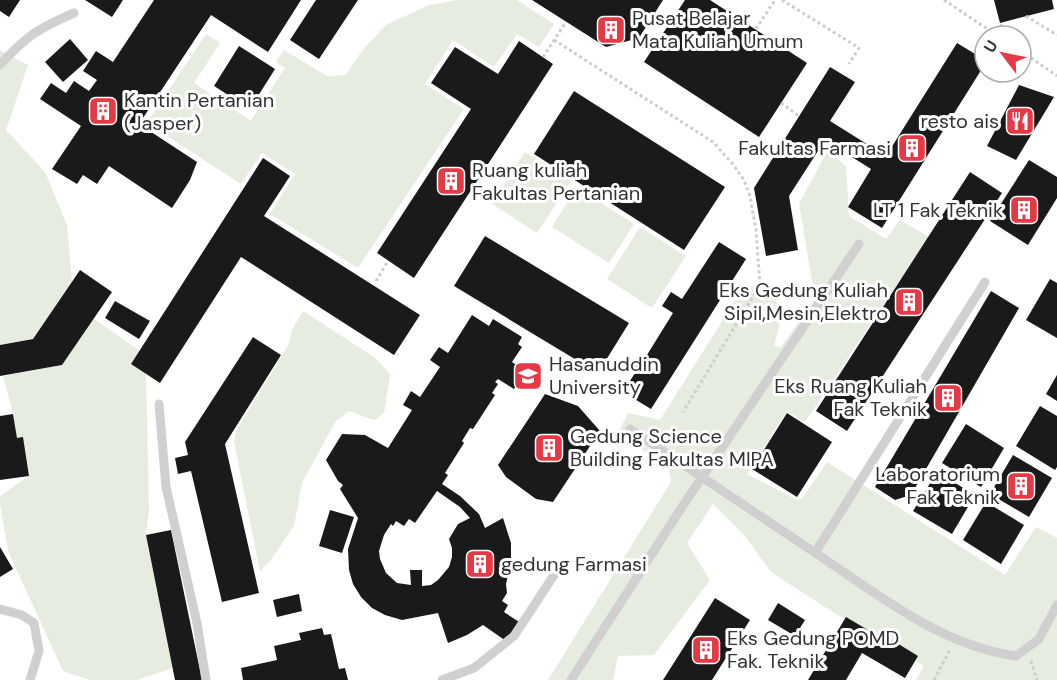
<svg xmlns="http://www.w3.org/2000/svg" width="1057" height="680" viewBox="0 0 1057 680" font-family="'DM Sans',sans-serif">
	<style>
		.green { fill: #e6ecdf }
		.building { fill: #1a1a1a; fill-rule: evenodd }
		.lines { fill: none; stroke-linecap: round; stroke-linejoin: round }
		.path { stroke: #cdcdcd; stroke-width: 3; stroke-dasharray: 3 3; stroke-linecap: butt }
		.lane { stroke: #d0d0d0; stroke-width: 9 }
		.path-bridge { stroke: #cdcdcd; stroke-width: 3; stroke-dasharray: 3 3; stroke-linecap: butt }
		.labels { text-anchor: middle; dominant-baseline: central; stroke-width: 6; stroke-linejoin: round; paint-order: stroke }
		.poi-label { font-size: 20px; fill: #333; stroke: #fff; text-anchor: start }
	</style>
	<rect width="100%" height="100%" fill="#fff"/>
	<g class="green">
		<path d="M458,0H517L554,24L539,47L517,34L494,67L453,40L425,84L464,109L358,268L270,214L295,174L262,153L241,184L147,123L206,34L220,43L194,83L251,121L285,68L276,62L284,50L327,76L346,75L361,52L386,25L429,5Z"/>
		<path d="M0,50L28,65L6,130L45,172L67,225L72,281L33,339L0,345Z"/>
		<path d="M828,150L846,166L849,216L886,239L900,220L929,237L805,422L787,411L747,474L797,500L802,499L827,462L1005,575L1036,527L1057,538V680H916L924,666L828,609L771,572L744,535L713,504L687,543L710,580L654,655L618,656L613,680H548L671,482L668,462L616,438L628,413L660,420L745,285L770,291C786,314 780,322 774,346L781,347L815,299L799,204Z"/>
		<path d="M525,152L571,181L537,233L492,204Z"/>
		<path d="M577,187L634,224L609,263L552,227Z"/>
		<path d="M640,227L686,256L652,308L607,279Z"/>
		<path d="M303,311L374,357L390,374L384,413L374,420L349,411L335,422L302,483L294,526L270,561L260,571L234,441L236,431L289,344L291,332Z"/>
		<path d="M94,319L140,351L132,364L146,374L149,509L146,535L173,668L137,680H90L63,671L8,551L0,503V496L29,476L23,438H17L13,413L3,376L62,365Z"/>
	</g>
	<g class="building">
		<path d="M0,0H20L9,17L0,11Z"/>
		<path d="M85,0H123L112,17Z"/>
		<path d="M154,0H301L268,52L211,15L139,124L197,162L190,180L172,208L109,166L97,184L83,175L77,184L52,169L81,126L40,99L51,83L66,93L74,81L89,91L97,80L83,71L96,51L113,62Z"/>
		<path d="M316,0H358L319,59L290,40Z"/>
		<path d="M532,0H663L639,38L606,47Z"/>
		<path d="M685,0H710L807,63L759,137L644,62Z"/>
		<path d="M994,0H1052L1054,9L1000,23Z"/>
		<path d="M70,39L88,60L63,82L45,62Z"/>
		<path d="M519,41L553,64L414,278L377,253L471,109L431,83L455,47L498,74Z"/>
		<path d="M957,43L985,60V64L882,228L848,207L871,169L825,140L789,196L798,250L766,256L754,188L830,67L855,82L830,121L886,156Z"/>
		<path d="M239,46L275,69L250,109L214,86Z"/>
		<path d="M1019,85L1054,97L1016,160L987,146Z"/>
		<path d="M574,91L725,187L684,250L534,154Z"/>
		<path d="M263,158L290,176L264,216L420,315L394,355L241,257L160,383L131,364Z"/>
		<path d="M1029,160L1057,177V198L1028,245L990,221Z"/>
		<path d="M970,172L1002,193L847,431L816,411Z"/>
		<path d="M485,236L629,323L598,373L454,286Z"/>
		<path d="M719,242L746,259L651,409L623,392L635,373L628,368L634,359L642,363L673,313L662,306L671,292L682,299Z"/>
		<path d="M80,270L112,292L62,365L0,376V345L33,339Z"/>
		<path d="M1050,279L1057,283V338L1026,320Z"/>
		<path d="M991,291L1019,308L911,495L895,500L875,487Z"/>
		<path d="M115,301L150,321L139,339L105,318Z"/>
		<path d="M472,315L489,326L493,319L522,337L518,344L522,347L512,362L525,371L514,389L498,379L495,382L498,384L492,393L495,395L473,429L470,428L462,441L464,443L445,473L448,475L442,484L460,496L479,514L485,528L503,518L511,543V562L506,584L507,593L502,601L508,605L504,612L519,622L506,641L483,625L467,635L448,643L438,613L402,620L385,615L372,608L361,597L353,584L349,570L348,549L358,518L340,489L343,485L338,481L326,460L342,434L365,435L388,448L412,410L403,405L411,391L420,397L440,367L430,360L439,347L448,353ZM437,491L460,507L470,518L458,524L449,539L452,548V557L449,567L438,580L431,585L422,586V570H410L411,585L397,583L386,573L380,559L379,551L384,535L391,524L393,526L396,521L404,526L409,519L415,523Z"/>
		<path d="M253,337L281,355L225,444L259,593L222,602L191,471L178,474L175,458L188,455L185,442Z"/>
		<path d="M1057,375V401L1046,394Z"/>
		<path d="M545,394L578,406L600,431L553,502L536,499L506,477L498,465Z"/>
		<path d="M1040,406L1057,416V467L1055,470L1016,446Z"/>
		<path d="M787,413L832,442L797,497L752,469Z"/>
		<path d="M13,414L17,438L23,437L29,476L0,480V416Z"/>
		<path d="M966,424L1004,448L981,487L942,463Z"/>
		<path d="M1013,455L1052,478L1029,517L990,494Z"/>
		<path d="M937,472L975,495L952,534L913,511Z"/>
		<path d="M986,502L1024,525L1001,564L963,540Z"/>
		<path d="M330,510L354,517L342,553L319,546Z"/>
		<path d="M171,530L202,680H175L146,535Z"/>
		<path d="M0,547L13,569L0,577Z"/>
		<path d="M299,594L302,611L277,617L273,600Z"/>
		<path d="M715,598L750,620L712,680H663Z"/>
		<path d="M778,603L805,620L795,636L768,620Z"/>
		<path d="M846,617L883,639L881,643L888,648L892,640L918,656L905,678L862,653L846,680H808Z"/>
		<path d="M322,628L324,635L331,634L339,669L345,668L348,680H243L241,668L277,660L274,646L301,640L299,633Z"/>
	</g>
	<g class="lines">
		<g class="path">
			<path d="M782,0L859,48L849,64"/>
			<path d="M944,0L998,36"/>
			<path d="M1026,16L1057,35"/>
			<path d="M1000,27L1003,22"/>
			<path d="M756,29L775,0"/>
			<path d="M554,40L713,142L732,163L744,180L750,196L756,230L760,285L683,412"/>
			<path d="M1021,51L1057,76"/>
			<path d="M543,57L566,22"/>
			<path d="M981,58L985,51"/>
			<path d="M781,103L799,116"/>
			<path d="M376,281L388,261"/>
			<path d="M1031,661L1037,680"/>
			<path d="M934,680L950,650"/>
		</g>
		<g class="lane">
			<path d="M0,65C26,36 39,28 74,13"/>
			<path d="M159,404L166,487L197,623L206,680"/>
			<path d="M630,429C695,472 759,515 823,558C882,598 944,646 1016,656L1039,639L1057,605"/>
			<path d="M815,553L985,282"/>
			<path d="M0,609L22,615L34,623L39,651L30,680"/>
			<path d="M442,680L474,668L514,636L558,569"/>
			<path d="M571,680L682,507L859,244"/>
		</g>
		<path class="path-bridge" d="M994,36L1000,27"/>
	</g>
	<defs>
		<g id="building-square" transform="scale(1.5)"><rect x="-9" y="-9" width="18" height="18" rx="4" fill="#e63946" stroke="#fff"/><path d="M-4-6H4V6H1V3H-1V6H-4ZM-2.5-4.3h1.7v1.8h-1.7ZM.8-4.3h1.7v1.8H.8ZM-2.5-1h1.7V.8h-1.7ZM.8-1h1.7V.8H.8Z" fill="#fff"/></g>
		<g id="restaurant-square" transform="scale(1.5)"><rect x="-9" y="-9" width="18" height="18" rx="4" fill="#e63946" stroke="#fff"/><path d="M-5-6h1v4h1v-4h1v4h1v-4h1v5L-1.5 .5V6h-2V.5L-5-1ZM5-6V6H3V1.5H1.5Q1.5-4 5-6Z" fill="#fff"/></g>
		<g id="university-square" transform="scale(1.5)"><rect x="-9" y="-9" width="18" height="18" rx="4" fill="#e63946" stroke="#fff"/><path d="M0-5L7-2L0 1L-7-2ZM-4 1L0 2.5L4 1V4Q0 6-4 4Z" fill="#fff"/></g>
	</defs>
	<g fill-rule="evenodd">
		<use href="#building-square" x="611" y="30"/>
		<use href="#building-square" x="103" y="111"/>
		<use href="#restaurant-square" x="1020" y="121"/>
		<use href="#building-square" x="912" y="148"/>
		<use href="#building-square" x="451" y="181"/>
		<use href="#building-square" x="1024" y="210"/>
		<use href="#building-square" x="909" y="302"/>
		<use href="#university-square" x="528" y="376"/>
		<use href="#building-square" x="948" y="398"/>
		<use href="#building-square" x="549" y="448"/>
		<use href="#building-square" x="1021" y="486"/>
		<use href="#building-square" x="480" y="564"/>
		<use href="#building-square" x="706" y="650"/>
	</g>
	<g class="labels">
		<g class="poi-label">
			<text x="632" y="18">Pusat Belajar<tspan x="632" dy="23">Mata Kuliah Umum</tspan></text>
			<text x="124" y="100">Kantin Pertanian<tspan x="124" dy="23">(Jasper)</tspan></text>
			<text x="999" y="121" text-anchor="end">resto ais</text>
			<text x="891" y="148" text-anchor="end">Fakultas Farmasi</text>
			<text x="472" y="170">Ruang kuliah<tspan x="472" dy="23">Fakultas Pertanian</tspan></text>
			<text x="1003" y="210" text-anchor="end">LT 1 Fak Teknik</text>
			<text x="888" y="290" text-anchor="end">Eks Gedung Kuliah<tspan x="888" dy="23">Sipil,Mesin,Elektro</tspan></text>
			<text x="549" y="364">Hasanuddin<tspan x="549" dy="23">University</tspan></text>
			<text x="927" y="386" text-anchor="end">Eks Ruang Kuliah<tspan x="927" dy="23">Fak Teknik</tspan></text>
			<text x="570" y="436">Gedung Science<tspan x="570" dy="23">Building Fakultas MIPA</tspan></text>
			<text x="1000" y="474" text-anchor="end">Laboratorium<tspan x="1000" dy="23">Fak Teknik</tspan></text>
			<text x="501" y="564">gedung Farmasi</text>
			<text x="727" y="638">Eks Gedung POMD<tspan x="727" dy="23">Fak. Teknik</tspan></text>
		</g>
	</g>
	<g transform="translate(1003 54) rotate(302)"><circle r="28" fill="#ffffff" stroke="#adadad" stroke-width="1.5"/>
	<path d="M0-4.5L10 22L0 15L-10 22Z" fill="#e63946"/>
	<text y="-9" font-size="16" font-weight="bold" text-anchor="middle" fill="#333333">U</text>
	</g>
</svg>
